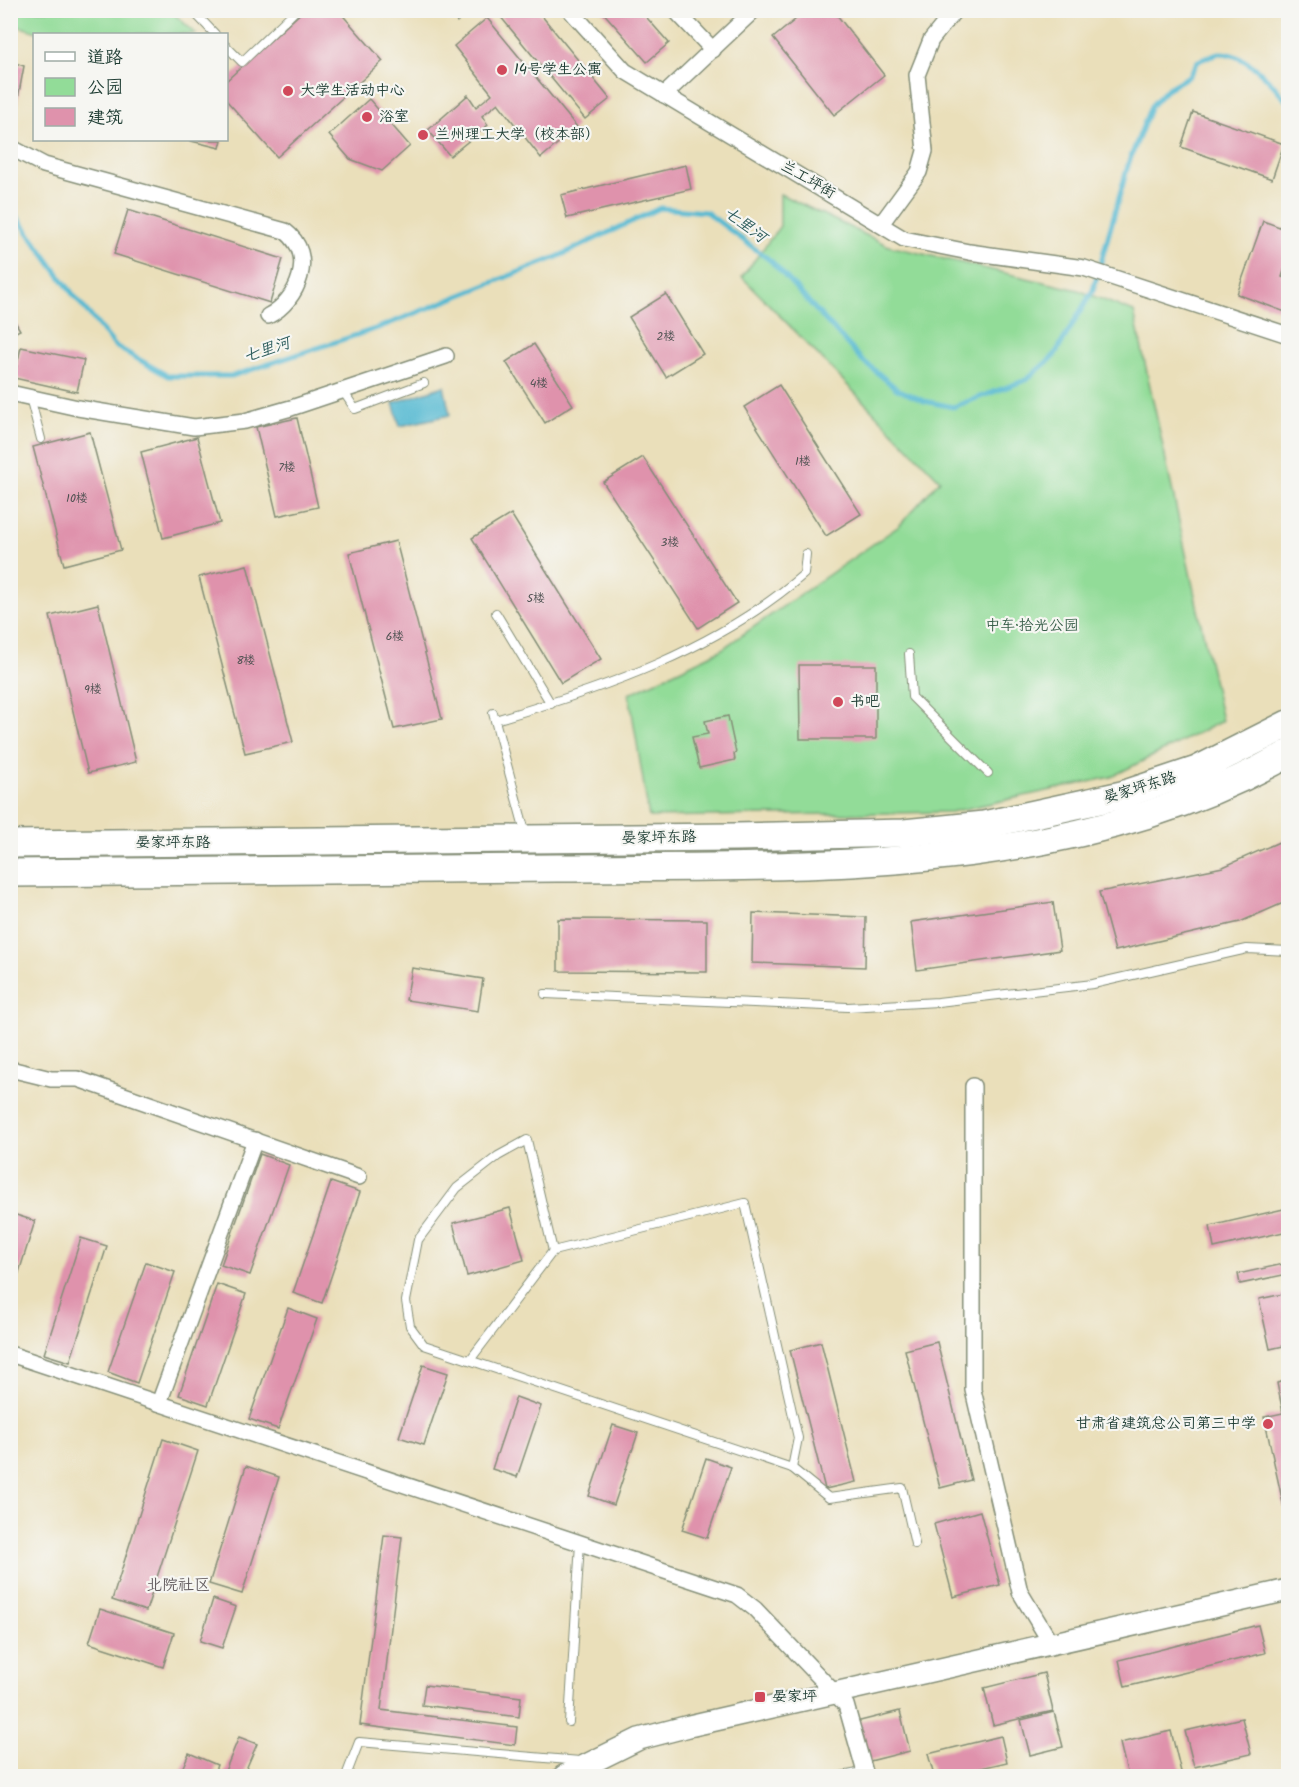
<svg xmlns="http://www.w3.org/2000/svg" width="1299" height="1787" viewBox="0 0 1299 1787" font-family="Kalam,'LXGW WenKai TC',sans-serif">
	<style>
		.green { fill: #92dc98; stroke: #588c66; stroke-width: 1.5 }
		.water { fill: #54b9d2; stroke: #3a7b83; stroke-width: 1.5 }
		.lines { fill: none; stroke-linecap: round; stroke-linejoin: round }
		.stream { stroke: #54b9d2; stroke-width: 5 }
		.building { fill: #df92ac }
		.lane-casing { stroke: #848e77; stroke-width: 10 }
		.street-casing { stroke: #848e77; stroke-width: 18 }
		.secondary-casing { stroke: #848e77; stroke-width: 24 }
		.highway-casing { stroke: #848e77; stroke-width: 30 }
		.lane { stroke: #fff; stroke-width: 8 }
		.street { stroke: #fff; stroke-width: 15 }
		.secondary { stroke: #fff; stroke-width: 21 }
		.highway { stroke: #fff; stroke-width: 27 }
		.poi-dot { fill: #d1495b; stroke: #f6f6f2; stroke-width: 2 }
		.labels { text-anchor: middle; dominant-baseline: central; stroke-width: 4.5; stroke-linejoin: round; paint-order: stroke }
		.number-label { font-size: 12px; fill: #4f5252 }
		.poi-label { font-size: 15px; fill: #1f3d34; stroke: #f6f6f2; text-anchor: start }
		.street-label { font-size: 15px; fill: #1f3d34; stroke: #f6f6f2 }
		.park-label { font-size: 15px; fill: #365d48; stroke: #f6f6f2 }
		.water-label { font-size: 16px; font-style: italic; fill: #2c5c5c; stroke: #f6f6f2 }
		.neighbourhood-label { font-size: 16px; fill: #625b5e; stroke: #f6f6f2 }
	</style>
	<rect width="100%" height="100%" fill="#f6f6f2"/>
	<filter id="ink" filterUnits="userSpaceOnUse"><feTurbulence type="fractalNoise" baseFrequency=".0167" numOctaves="2"/><feDisplacementMap in="SourceGraphic" scale="12" xChannelSelector="R" yChannelSelector="G"/><feConvolveMatrix kernelMatrix="1 2 1 2 8 2 1 2 1" color-interpolation-filters="sRGB"/></filter>
	<filter id="wash" filterUnits="userSpaceOnUse"><feTurbulence type="fractalNoise" baseFrequency=".008" numOctaves="4" result="noise"/><feDisplacementMap in="SourceGraphic" scale="24" xChannelSelector="R" yChannelSelector="G"/><feGaussianBlur stdDeviation="1.35" result="paint"/><feColorMatrix in="noise" values="0 0 0 0 0 0 0 0 0 0 0 0 0 0 0 0 0 1.4 0 .05"/><feComposite in="paint" operator="in"/></filter>
	<g filter="url(#wash)">
		<rect width="100%" height="100%" fill="#eadfba"/>
		<g class="green">
			<path d="M11,10L171,11L196,34H44L11,24Z"/>
			<path d="M780,194L889,246L1078,290L1134,312L1222,721L1111,777L951,812L649,817L629,694L719,651L899,526L940,480L742,277L780,226Z"/>
		</g>
		<path class="water" d="M444,386L450,415L400,426L393,403Z"/>
		<g class="lines">
			<path class="stream" d="M10,207L72,293L115,346L168,376H232L378,328L557,257L660,208L706,212L771,261L861,359L897,389L924,401L953,407L1026,380L1054,356L1093,290L1129,162L1151,106L1168,88L1189,76L1198,61C1204,59 1214,53 1220,53C1246,53 1274,84 1288,103"/>
		</g>
		<g id="blocks">
			<g class="building">
				<path d="M304,10H338L383,61L277,157L226,100V81Z"/>
				<path d="M448,10H470L457,22Z"/>
				<path d="M495,10H537L610,99L585,119Z"/>
				<path d="M601,10H640L669,43L647,62Z"/>
				<path d="M807,10H833L884,75L834,115L773,38Z"/>
				<path d="M487,18L577,127L541,158L498,103L482,116L488,125L450,156L428,130L468,95L476,107L492,94L454,46Z"/>
				<path d="M10,61L24,66L16,109L10,106Z"/>
				<path d="M369,99L410,146L382,171L350,159L329,135Z"/>
				<path d="M1193,112L1284,144L1272,179L1181,147Z"/>
				<path d="M187,140H222L220,148Z"/>
				<path d="M686,165L691,189L567,218L561,195Z"/>
				<path d="M128,210L283,259L270,303L114,254Z"/>
				<path d="M1263,221L1288,230V259L1282,277L1288,279V313L1237,294Z"/>
				<path d="M666,294L703,354L666,377L629,317Z"/>
				<path d="M10,313L20,330L10,335Z"/>
				<path d="M534,344L573,405L545,423L506,362Z"/>
				<path d="M21,347L84,360L77,392L14,378Z"/>
				<path d="M779,385L861,514L826,536L744,407Z"/>
				<path d="M297,418L318,507L277,516L256,427Z"/>
				<path d="M90,432L121,550L64,565L33,447Z"/>
				<path d="M197,437L220,523L163,538L141,452Z"/>
				<path d="M643,457L737,603L698,628L603,482Z"/>
				<path d="M511,514L601,659L561,683L472,538Z"/>
				<path d="M396,541L442,719L394,729L349,553Z"/>
				<path d="M247,565L293,742L245,753L199,577Z"/>
				<path d="M98,604L136,762L88,773L50,616Z"/>
				<path d="M799,665H876V739H800Z"/>
				<path d="M728,716L736,753L734,754L735,760L699,768L692,737L708,734L705,721Z"/>
				<path d="M1288,838V901L1240,922L1115,951L1099,892L1223,867Z"/>
				<path d="M1053,902L1060,950L917,970L911,922Z"/>
				<path d="M753,913L866,917L865,967L752,963Z"/>
				<path d="M558,919L707,920V972L558,971Z"/>
				<path d="M412,968L483,979L478,1011L406,1000Z"/>
				<path d="M260,1154L289,1165L250,1275L221,1265Z"/>
				<path d="M331,1182L360,1192L322,1303L293,1293Z"/>
				<path d="M510,1208L524,1260L467,1276L453,1223Z"/>
				<path d="M1288,1208V1231L1214,1248L1210,1226Z"/>
				<path d="M10,1213L35,1221L11,1298H10Z"/>
				<path d="M81,1238L107,1246L70,1362L44,1354Z"/>
				<path d="M146,1262L175,1272L137,1383L108,1372Z"/>
				<path d="M1288,1263V1274L1240,1284L1238,1274Z"/>
				<path d="M217,1284L246,1294L208,1405L179,1395Z"/>
				<path d="M1288,1293V1345L1270,1349L1259,1299Z"/>
				<path d="M288,1308L317,1319L278,1429L249,1419Z"/>
				<path d="M821,1342L856,1482L825,1489L790,1350Z"/>
				<path d="M937,1342L971,1480L940,1488L905,1350Z"/>
				<path d="M423,1365L448,1373L424,1445L399,1437Z"/>
				<path d="M1288,1380V1507L1284,1508L1264,1417L1283,1413L1277,1383Z"/>
				<path d="M516,1397L541,1406L517,1477L492,1469Z"/>
				<path d="M613,1425L638,1433L614,1505L589,1496Z"/>
				<path d="M163,1439L198,1451L146,1611L112,1600Z"/>
				<path d="M706,1458L731,1467L707,1538L682,1530Z"/>
				<path d="M246,1466L279,1477L242,1594L209,1584Z"/>
				<path d="M980,1511L1000,1585L953,1597L934,1524Z"/>
				<path d="M384,1535L402,1537L381,1710L517,1727L515,1745L360,1725Z"/>
				<path d="M213,1599L236,1607L222,1648L200,1641Z"/>
				<path d="M100,1609L174,1633L163,1667L89,1643Z"/>
				<path d="M1258,1625L1265,1653L1125,1687L1119,1660Z"/>
				<path d="M1044,1673L1053,1711L993,1725L984,1688Z"/>
				<path d="M425,1685L521,1697L519,1717L422,1705Z"/>
				<path d="M900,1711L910,1751L866,1762L856,1722Z"/>
				<path d="M1054,1712L1063,1747L1030,1755L1021,1720Z"/>
				<path d="M1242,1718L1251,1754L1194,1767L1185,1731Z"/>
				<path d="M1171,1731L1182,1776H1128L1120,1743Z"/>
				<path d="M1001,1736L1007,1762L947,1776H934L928,1754Z"/>
				<path d="M239,1737L257,1744L243,1776H223Z"/>
				<path d="M189,1753L217,1765L213,1776H179Z"/>
			</g>
		</g>
	</g>
	<g filter="url(#ink)">
		<use href="#blocks" fill-opacity="0" stroke="#848e77" stroke-width="1.5"/>
		<g class="lines">
			<g class="lane-casing">
				<g id="lane">
					<path d="M192,10L215,34"/>
					<path d="M226,46L242,62L296,10"/>
					<path d="M343,391L355,409L424,383"/>
					<path d="M30,397L41,439"/>
					<path d="M496,613L551,704"/>
					<path d="M909,654L912,697L988,773"/>
					<path d="M493,713L526,835"/>
					<path d="M495,720C605,688 716,650 804,574L806,554"/>
					<path d="M545,994L848,1007L938,1002L1093,984L1247,949L1288,951"/>
					<path d="M553,1251L527,1140L498,1156L457,1188L418,1240L406,1301L410,1326L424,1345L792,1468L829,1498L902,1488L915,1544"/>
					<path d="M470,1360L553,1251L745,1203L798,1438L792,1468"/>
					<path d="M569,1722L580,1543"/>
					<path d="M346,1776L359,1742L580,1761"/>
					<path d="M841,1776L864,1772"/>
				</g>
			</g>
			<g class="street-casing">
				<g id="street">
					<path d="M570,10L625,71L904,239L969,252L1084,268L1288,335"/>
					<path d="M675,10L713,50"/>
					<path d="M664,95L754,10"/>
					<path d="M10,147L44,165L285,231C317,255 298,301 268,316"/>
					<path d="M881,224L919,172L925,151L917,75L931,40L955,10"/>
					<path d="M10,393L78,408L194,427L245,421L291,408L446,356"/>
					<path d="M10,1069L51,1079H78L359,1177"/>
					<path d="M973,1086V1390L1020,1592L1052,1645"/>
					<path d="M10,1354L737,1595L755,1609L846,1705L866,1776"/>
					<path d="M159,1403L255,1140"/>
				</g>
			</g>
			<g class="secondary-casing">
				<path id="secondary" d="M564,1776L639,1739L689,1726L1288,1590"/>
			</g>
			<g class="highway-casing">
				<g id="highway">
					<path d="M10,844L736,837L904,833L984,825L1122,795L1197,770L1288,724"/>
					<path d="M10,873C193,872 375,870 557,868C803,865 1068,879 1288,754"/>
				</g>
			</g>
			<use href="#lane" class="lane"/>
			<use href="#street" class="street"/>
			<use href="#secondary" class="secondary"/>
			<use href="#highway" class="highway"/>
		</g>
	</g>
	<g class="poi-dot">
		<circle cx="502" cy="70" r="6"/>
		<circle cx="288" cy="91" r="6"/>
		<circle cx="367" cy="117" r="6"/>
		<circle cx="423" cy="135" r="6"/>
		<circle cx="838" cy="702" r="6"/>
		<circle cx="1268" cy="1424" r="6"/>
		<rect x="754" y="1691" width="12" height="12" rx="3"/>
	</g>
	<g class="labels">
		<g class="number-label">
			<text x="666" y="336">2楼</text>
			<text x="539" y="383">4楼</text>
			<text x="803" y="461">1楼</text>
			<text x="287" y="467">7楼</text>
			<text x="77" y="498">10楼</text>
			<text x="670" y="542">3楼</text>
			<text x="536" y="598">5楼</text>
			<text x="395" y="636">6楼</text>
			<text x="246" y="660">8楼</text>
			<text x="93" y="689">9楼</text>
		</g>
		<g class="poi-label">
			<text x="514" y="70">14号学生公寓</text>
			<text x="300" y="91">大学生活动中心</text>
			<text x="379" y="117">浴室</text>
			<text x="435" y="135">兰州理工大学（校本部）</text>
			<text x="850" y="702">书吧</text>
			<text x="1256" y="1424" text-anchor="end">甘肃省建筑总公司第三中学</text>
			<text x="772" y="1697">晏家坪</text>
		</g>
		<g class="street-label">
			<text transform="translate(808 180) rotate(30)">兰工坪街</text>
			<text transform="translate(1140 788) rotate(-17)">晏家坪东路</text>
			<text transform="translate(659 838) rotate(-1)">晏家坪东路</text>
			<text x="173" y="843">晏家坪东路</text>
		</g>
		<g class="park-label">
			<text x="1032" y="626">中车·拾光公园</text>
		</g>
		<g class="water-label">
			<text transform="translate(745 225) rotate(37)">七里河</text>
			<text transform="translate(267 350) rotate(-18)">七里河</text>
		</g>
		<g class="neighbourhood-label">
			<text x="178" y="1585">北院社区</text>
		</g>
	</g>
	<rect width="1299" height="1787" fill="none" stroke="#f6f6f2" stroke-width="36"/>
	<rect x="33" y="33" width="195" height="108" fill="#f6f6f2" stroke="#a0aca6" stroke-width="1.5"/>
	<rect x="45" y="52" width="30" height="9" fill="#ffffff" stroke="#a0aca6" stroke-width="1.5"/>
	<text x="87" y="63" font-size="18" fill="#1f3d34">道路</text>
	<rect x="45" y="78" width="30" height="18" fill="#92dc98" stroke="#a0aca6" stroke-width="1.5"/>
	<text x="87" y="93" font-size="18" fill="#1f3d34">公园</text>
	<rect x="45" y="108" width="30" height="18" fill="#df92ac" stroke="#a0aca6" stroke-width="1.5"/>
	<text x="87" y="123" font-size="18" fill="#1f3d34">建筑</text>
</svg>
